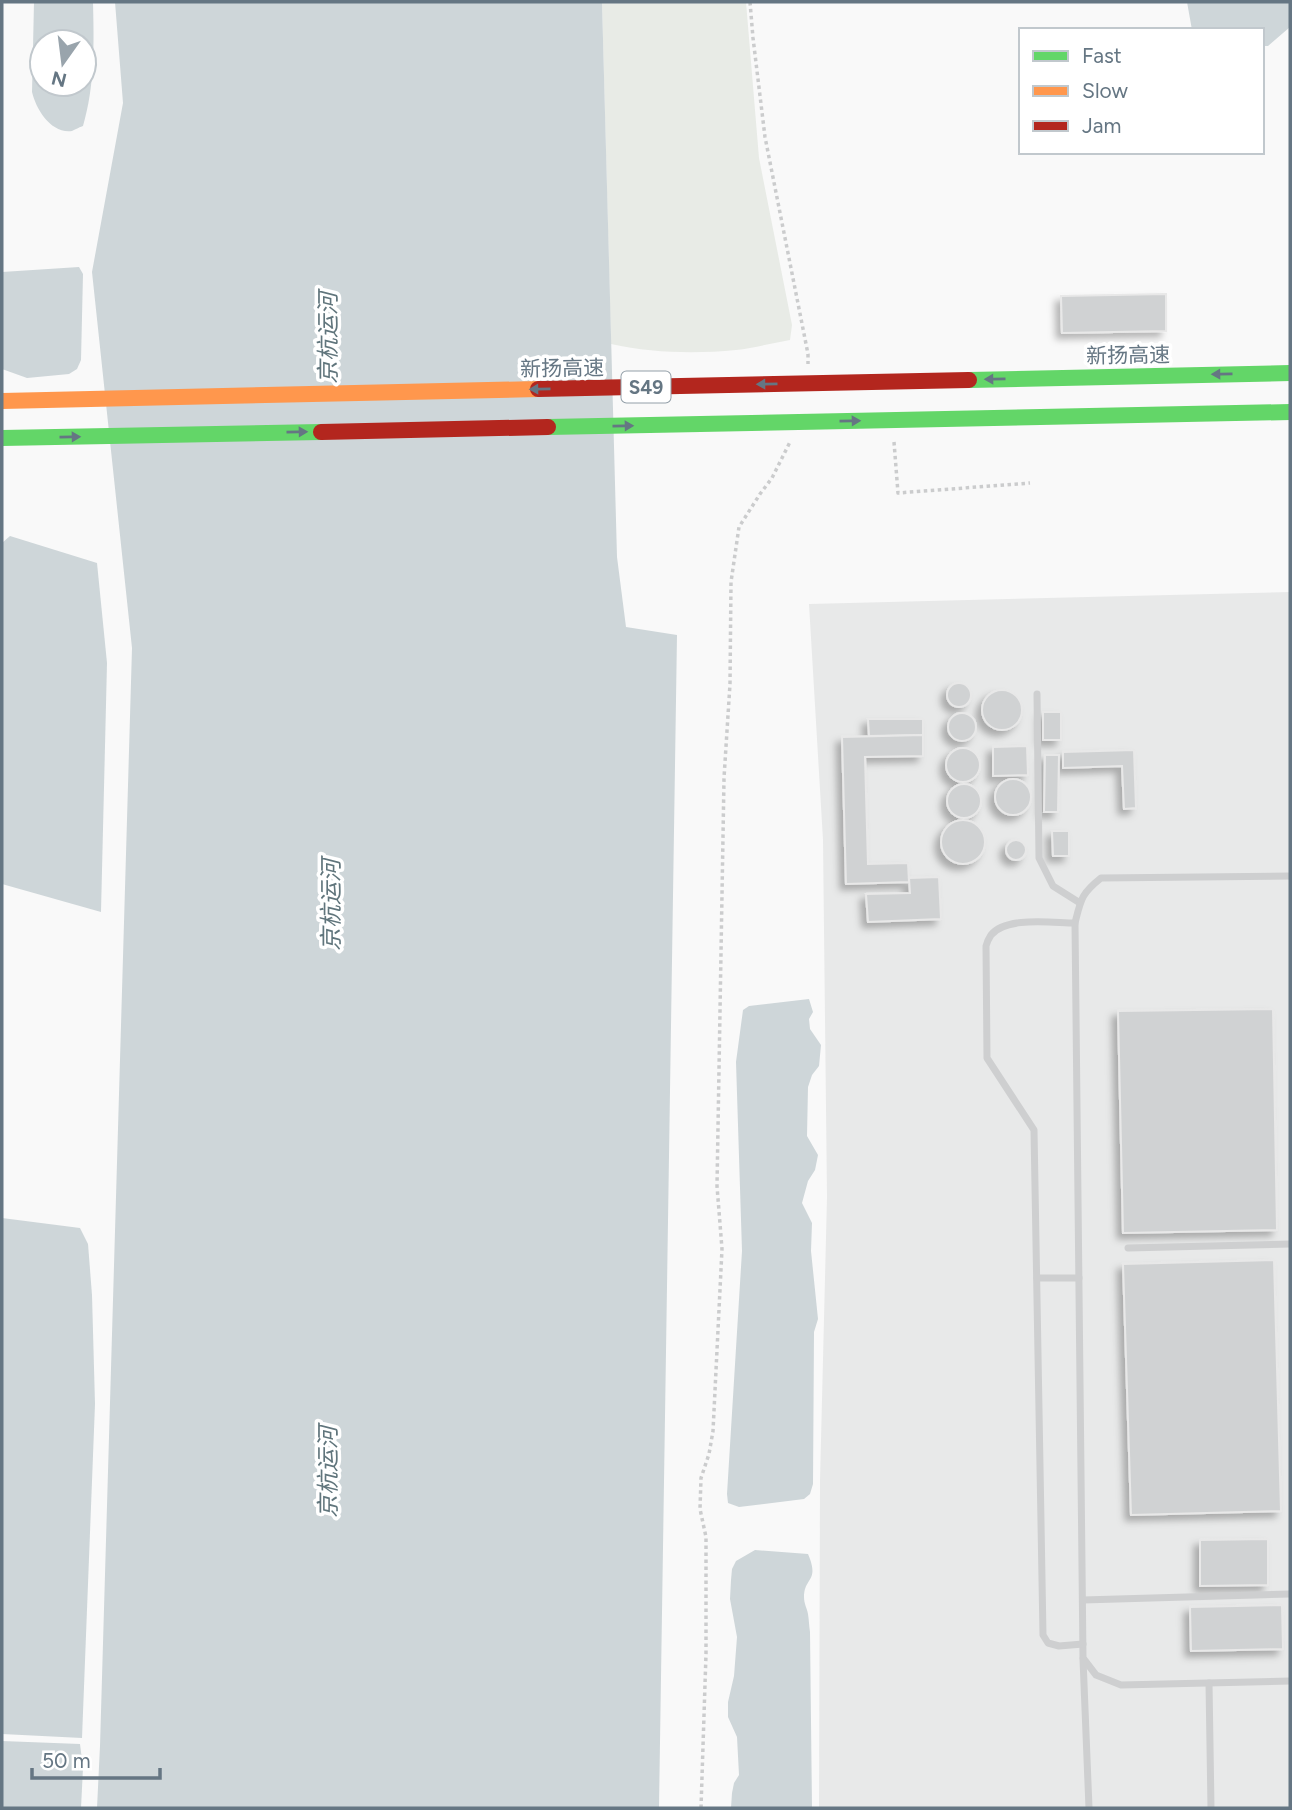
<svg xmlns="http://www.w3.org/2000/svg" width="1292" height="1810" viewBox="0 0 1292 1810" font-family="Figtree,'Noto Sans SC',sans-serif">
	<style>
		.built { fill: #e8e9e9 }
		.green { fill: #e8ebe6 }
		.water { fill: #ced6d9; fill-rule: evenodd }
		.building { fill: #d0d2d3; stroke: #e8e8e8; stroke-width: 2; filter: url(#shadow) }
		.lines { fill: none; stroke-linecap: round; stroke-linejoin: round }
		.path { stroke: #cbcccd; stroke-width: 3.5; stroke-dasharray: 3.5 3.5; stroke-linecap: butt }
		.lane { stroke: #cecfd0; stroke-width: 7 }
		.fast { stroke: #63d668; stroke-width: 16 }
		.slow { stroke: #ff974d; stroke-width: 16 }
		.jam { stroke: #b3261e; stroke-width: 16 }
		.oneway { fill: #657683 }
		.labels { text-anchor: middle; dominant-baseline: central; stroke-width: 7; stroke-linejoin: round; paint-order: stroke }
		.shield { fill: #fff; stroke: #939fa8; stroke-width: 2 }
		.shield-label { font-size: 19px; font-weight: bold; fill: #657683 }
		.street-label { font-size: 21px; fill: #657683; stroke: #fff }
		.water-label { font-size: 23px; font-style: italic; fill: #60757c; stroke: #fff }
	</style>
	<defs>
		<filter id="shadow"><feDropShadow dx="-5.5" dy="5.5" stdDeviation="3.5" flood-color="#0004"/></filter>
	</defs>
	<rect width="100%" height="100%" fill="#f9f9f9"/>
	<path class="built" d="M1290,592V1808H819L820,1481L827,1197L823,840L809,604Z"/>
	<path class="green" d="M602,2H746L759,158L792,325L790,340C772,343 754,348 736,350C695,354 652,353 611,344Z"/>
	<g class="water">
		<path d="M34,2H93C94,43 95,86 83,126C82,126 74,130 72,131C51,134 36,109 32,92ZM84,42V84H42V42Z"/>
		<path d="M115,2H602L617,557L626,627L677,635L659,1808H97L100,1746L132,648L92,272L123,103Z"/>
		<path d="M1187,2H1290V27L1268,46H1262V30H1192Z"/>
		<path d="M79,267L83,274L81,360L77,369L69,374L27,378L2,369V272Z"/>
		<path d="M10,536L97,563L107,663L101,912L2,884V543Z"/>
		<path d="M809,999L813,1012L809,1019L810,1029L821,1045L819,1066L812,1075L808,1087L807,1136L818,1155L815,1170L808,1181L802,1203L812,1223L811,1251L818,1319L814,1332L813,1484L810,1494L804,1499L739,1507L728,1503L727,1494L742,1251L736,1062L743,1010L749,1006Z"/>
		<path d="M2,1218L80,1228L88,1244L92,1295L95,1404L82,1738L2,1734Z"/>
		<path d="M755,1550L808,1554C820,1582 804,1577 804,1597C804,1604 807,1608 808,1614C809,1620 809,1626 810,1632L812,1808H731L732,1793L734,1783L739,1775L737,1737L728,1717V1702L734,1676L737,1637L730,1599L731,1580L732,1569L736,1561Z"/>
		<path d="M2,1741L80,1744L83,1768L81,1808H2Z"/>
	</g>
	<g class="building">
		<path d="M1166,294V331L1062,333L1061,296Z"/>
		<circle cx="959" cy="695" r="12"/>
		<circle cx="1002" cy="710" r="20"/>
		<rect x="1043" y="712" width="18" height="28"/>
		<circle cx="962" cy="727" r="14"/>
		<path d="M868,719H923V735L869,736Z"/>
		<path d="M923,735V756L865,757L868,864L908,863L909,882L846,884L842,737Z"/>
		<path d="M1027,746L1028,775L993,776V747Z"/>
		<circle cx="963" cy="765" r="17"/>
		<path d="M1134,750L1136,808L1124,809L1122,766L1063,768V752Z"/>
		<path d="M1045,755H1059L1058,812H1044Z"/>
		<circle cx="1013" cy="797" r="18"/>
		<circle cx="964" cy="801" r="17"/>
		<circle cx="963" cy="842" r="22"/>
		<path d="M1052,831H1069V856H1053Z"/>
		<circle cx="1016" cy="850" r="10"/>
		<path d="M939,877L941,919L868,922L866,894L910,893L909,878Z"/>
		<path d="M1273,1009L1277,1230L1123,1233L1118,1011Z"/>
		<path d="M1274,1260L1281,1511L1131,1515L1123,1264Z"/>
		<path d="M1268,1539V1585L1200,1586V1540Z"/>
		<path d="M1282,1605L1283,1649L1191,1651L1190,1607Z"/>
	</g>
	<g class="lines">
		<g class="path">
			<path d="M750,2L753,38L765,137L808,354V364"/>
			<path d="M894,442L898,493L1030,483"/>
			<path d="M701,1808L706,1654V1537L700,1509L701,1478L709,1454L713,1431L722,1249L717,1186L724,778L730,684L731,582L739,527L760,494L772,478L790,442"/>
		</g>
		<g class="lane">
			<path d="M1037,694L1039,858L1053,886L1080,903"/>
			<path d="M1290,876L1101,878C1081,894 1081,899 1075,923L1083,1658L1096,1675L1121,1685L1290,1681"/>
			<path d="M1075,923C1053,923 1006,916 991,935C989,938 987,942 986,946L987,1058L1034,1130L1043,1635L1048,1643L1059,1646L1083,1644"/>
			<path d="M1128,1248L1290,1244"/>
			<path d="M1037,1278H1079"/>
			<path d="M1083,1600L1290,1594"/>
			<path d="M1083,1659L1089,1808"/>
			<path d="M1209,1683L1211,1808"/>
		</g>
		<g class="fast">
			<path d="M969,380L1290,373"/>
			<path d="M548,427L1290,412"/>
			<path d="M2,438L321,432"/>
		</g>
		<path class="slow" d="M2,401L538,389"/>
		<g class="jam">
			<path d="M538,389L969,380"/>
			<path d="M321,432L548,427"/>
		</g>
	</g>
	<defs><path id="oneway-solid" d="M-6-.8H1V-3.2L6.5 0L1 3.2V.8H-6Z" transform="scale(1.75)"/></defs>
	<g class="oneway">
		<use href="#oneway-solid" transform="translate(1222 374) rotate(179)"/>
		<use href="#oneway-solid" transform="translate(995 379) rotate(179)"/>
		<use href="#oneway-solid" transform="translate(767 384) rotate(179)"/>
		<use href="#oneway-solid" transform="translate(540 389) rotate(179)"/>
		<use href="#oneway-solid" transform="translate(850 421) rotate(-1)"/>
		<use href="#oneway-solid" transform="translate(623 426) rotate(-1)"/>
		<use href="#oneway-solid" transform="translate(297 432) rotate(-1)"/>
		<use href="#oneway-solid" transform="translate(70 437) rotate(-1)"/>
	</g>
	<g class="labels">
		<rect class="shield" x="621.5" y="371.5" width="49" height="31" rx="5"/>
		<g class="shield-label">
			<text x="646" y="387">S49</text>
		</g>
		<g class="street-label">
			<text transform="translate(1128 355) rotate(-1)">新扬高速</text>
			<text transform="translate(562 368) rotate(-1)">新扬高速</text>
		</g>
		<g class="water-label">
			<text transform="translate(328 338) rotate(-90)">京杭运河</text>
			<text transform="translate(331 905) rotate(-90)">京杭运河</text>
			<text transform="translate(328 1472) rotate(-90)">京杭运河</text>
		</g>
	</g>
	<rect width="1292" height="1810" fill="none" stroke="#657683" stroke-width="7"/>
	<rect x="1019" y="28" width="245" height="126" fill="#ffffff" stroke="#c1c8cd" stroke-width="2"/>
	<rect x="1033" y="51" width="35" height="10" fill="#63d668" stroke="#c1c8cd" stroke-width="2"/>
	<text x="1082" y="63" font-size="21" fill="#657683">Fast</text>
	<rect x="1033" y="86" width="35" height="10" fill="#ff974d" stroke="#c1c8cd" stroke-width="2"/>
	<text x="1082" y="98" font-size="21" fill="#657683">Slow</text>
	<rect x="1033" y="121" width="35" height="10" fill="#b3261e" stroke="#c1c8cd" stroke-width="2"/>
	<text x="1082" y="133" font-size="21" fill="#657683">Jam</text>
	<g transform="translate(63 63) rotate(194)"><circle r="33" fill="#ffffff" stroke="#c1c8cd" stroke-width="2"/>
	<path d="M0-5L12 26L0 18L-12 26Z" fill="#99a4ac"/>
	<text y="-10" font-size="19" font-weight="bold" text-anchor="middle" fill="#657683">N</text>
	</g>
	<path d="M32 1768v10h128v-10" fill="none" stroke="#657683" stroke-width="3.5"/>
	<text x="42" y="1768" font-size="21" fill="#657683" stroke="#ffffff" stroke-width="5" paint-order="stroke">50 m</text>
</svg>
